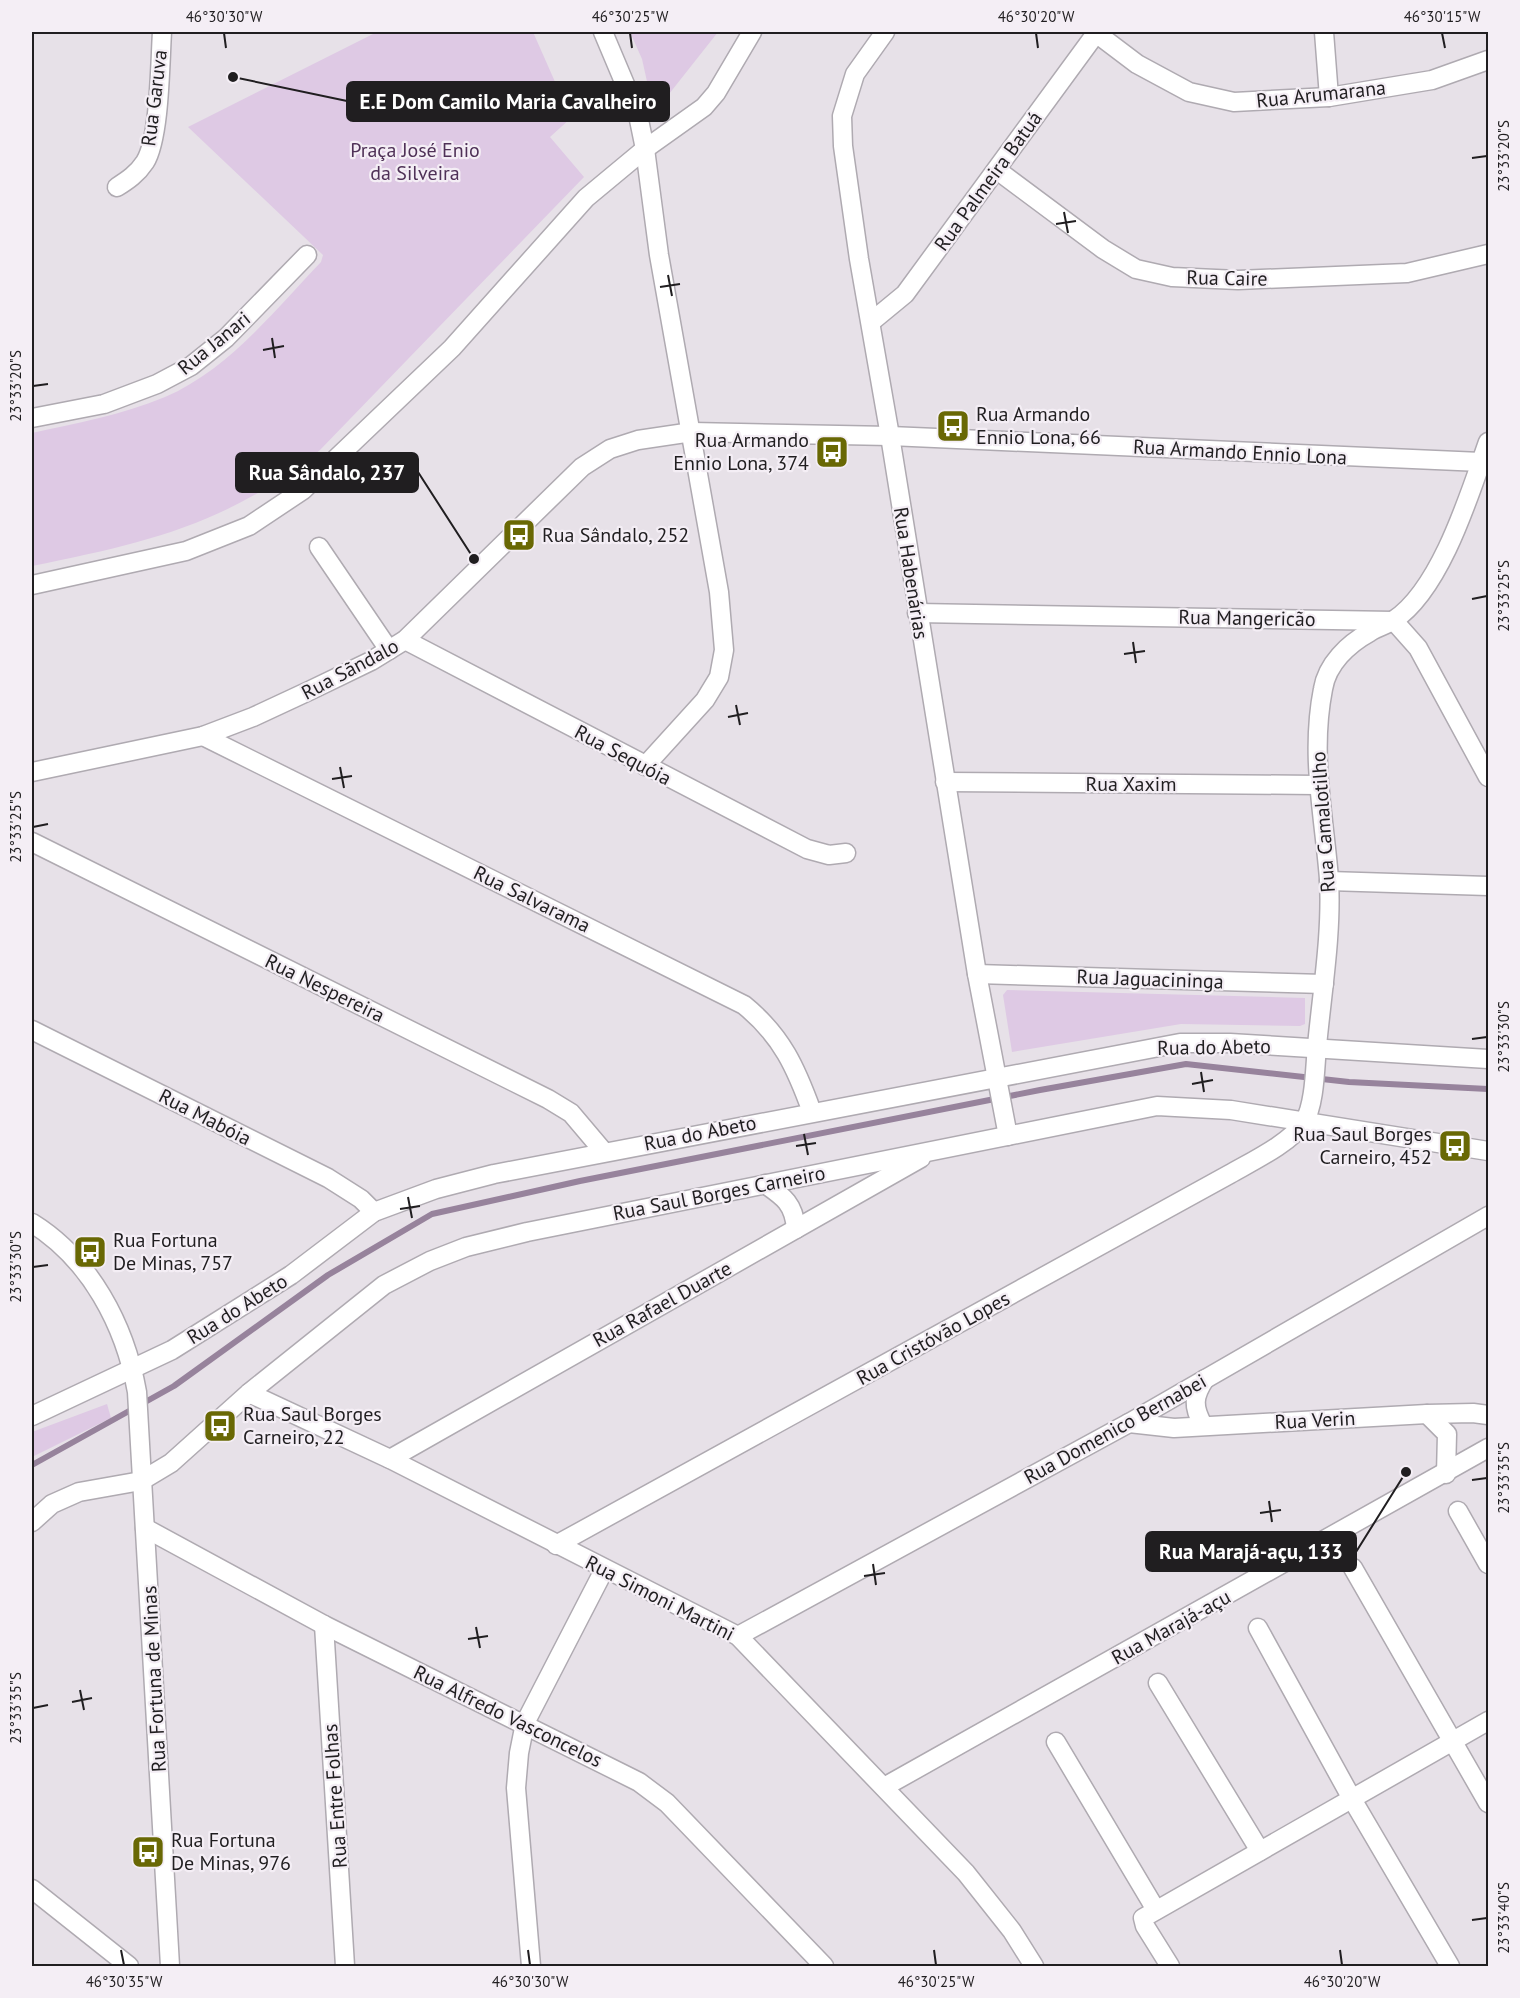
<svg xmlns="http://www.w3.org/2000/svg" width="1520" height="1998" viewBox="0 0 1520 1998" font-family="'PT Sans',sans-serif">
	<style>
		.green { fill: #dec9e4 }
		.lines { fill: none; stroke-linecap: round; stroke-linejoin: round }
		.stream { stroke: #97839c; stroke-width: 6 }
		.minor-casing { stroke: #afaab1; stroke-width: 21 }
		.minor { stroke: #fff; stroke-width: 18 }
		.ticks { fill: none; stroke: #201e20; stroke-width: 2 }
		.labels { text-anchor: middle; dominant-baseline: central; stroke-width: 4.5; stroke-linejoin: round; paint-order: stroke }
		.street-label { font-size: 20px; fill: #201e20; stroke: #f4eef5 }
		.park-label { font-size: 20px; fill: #4f3157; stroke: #f4eef5 }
		.poi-label { font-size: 20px; fill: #201e20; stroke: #f4eef5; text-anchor: start }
		.leader { fill: none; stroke: #201e20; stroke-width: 2 }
		.callout-dot { fill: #201e20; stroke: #f4eef5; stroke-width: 2 }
		.callout { fill: #201e20; stroke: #201e20; stroke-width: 2 }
		.callout-label { font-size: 21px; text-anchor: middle; font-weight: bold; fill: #fff }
		.neatline { fill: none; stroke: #201e20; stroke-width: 2 }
		.ticks-label { font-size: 15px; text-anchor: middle; fill: #201e20 }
	</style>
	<rect width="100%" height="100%" fill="#e7e1e8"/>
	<g class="green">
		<path d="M377,32H533L571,118L550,137L584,177L320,450C227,525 145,543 32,566V433C77,423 122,415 165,397C228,370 275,310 321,262L323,255L188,127Z"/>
		<path d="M630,32H718L654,113L642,59Z"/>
		<path d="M1007,990L1305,998V1024L1300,1026L1181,1024L1012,1052L1003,995Z"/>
		<path d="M107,1404L111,1418L32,1457V1432Z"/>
	</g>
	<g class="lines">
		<path class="stream" d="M32,1465L174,1386L328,1275L432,1214L580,1181L1040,1090L1186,1064L1349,1082L1488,1089"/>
		<g class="minor-casing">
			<g id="minor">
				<path d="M603,32L638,115L645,149L659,255L719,592L724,650L719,677L705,700L645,766"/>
				<path d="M885,32L855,74L842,116L843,146L859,259L890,436L977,974L1008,1136"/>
				<path d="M1324,32L1329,97"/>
				<path d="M1096,33L1137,64L1189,92L1234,102L1329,97L1432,80L1488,60"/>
				<path d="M997,170L1103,249L1136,269L1172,277L1238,280L1407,273L1488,254"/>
				<path d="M117,187C128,180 137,174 145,162C160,138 160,62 162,32"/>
				<path d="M871,322L905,294L1097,32"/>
				<path d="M32,418L104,404L157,384L191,366L226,338L307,255"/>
				<path d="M319,547L389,650"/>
				<path d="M32,585L186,551L249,526L303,490L452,348L586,198L645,149L704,107L716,93L752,32"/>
				<path d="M917,613L1394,621L1418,648L1488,777"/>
				<path d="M405,640L807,849L829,855L846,853"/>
				<path d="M203,736L744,1005C782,1036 796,1068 812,1112"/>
				<path d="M32,772L203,736L253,717L311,690L371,661L405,640L582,467L610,449L638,440L692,432L890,436L1481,462"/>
				<path d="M945,782L1317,785"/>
				<path d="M32,842L548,1099L571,1113L604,1152"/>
				<path d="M1329,881L1488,886"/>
				<path d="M977,974L1324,984"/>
				<path d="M32,1030L328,1178L361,1199L374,1212"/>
				<path d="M765,1184C784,1197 794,1204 796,1229"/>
				<path d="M32,1223C90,1259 125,1325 137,1392L170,1966"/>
				<path d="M249,1393L390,1459L738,1636L966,1873L1012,1931L1034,1966"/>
				<path d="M1427,1414L1447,1434L1446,1474"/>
				<path d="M32,1416L172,1350L291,1275L374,1212L436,1189L494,1174L1180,1043H1230L1488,1059"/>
				<path d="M1129,1423L1174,1428L1427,1414L1473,1413L1488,1415"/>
				<path d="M1203,1425C1193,1407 1193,1397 1205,1379"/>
				<path d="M390,1459L921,1158"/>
				<path d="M1458,1511L1488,1564"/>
				<path d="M32,1522L52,1504L79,1492L141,1481L171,1463L249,1393L384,1285L430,1261L466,1247L527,1232L1157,1106L1231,1110L1488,1151"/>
				<path d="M145,1528L324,1625L639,1782L667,1803L824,1966"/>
				<path d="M556,1545L1230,1174C1251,1162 1292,1142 1304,1122C1315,1105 1315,1066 1317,1046C1322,992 1332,934 1329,879C1324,815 1310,755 1323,689C1327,664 1348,644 1370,632C1377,627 1387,625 1394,620C1441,589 1470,493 1488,442"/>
				<path d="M1353,1568L1488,1803"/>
				<path d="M324,1625L345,1966"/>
				<path d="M1258,1628L1352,1799L1450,1966"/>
				<path d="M738,1636L1129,1423L1488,1216"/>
				<path d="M1158,1683L1260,1851"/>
				<path d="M1056,1742L1156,1910"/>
				<path d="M884,1787L1488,1448"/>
				<path d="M32,1889L129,1966"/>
				<path d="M531,1966L516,1788L519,1753L525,1723L604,1570"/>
				<path d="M1170,1966L1145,1926L1143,1918L1488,1721"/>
			</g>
		</g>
		<use href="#minor" class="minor"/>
	</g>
	<path class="ticks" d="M224,33L226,48M630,33L632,48M1036,33L1038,48M1442,33L1445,48M1472,158L1487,156M1064,212L1068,233M1056,224L1076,221M668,275L672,296M660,287L680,284M272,338L275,358M263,350L284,346M33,386L48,384M1472,599L1487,596M1133,642L1136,663M1124,654L1145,651M736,705L740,725M728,717L748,713M340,767L344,788M332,779L352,776M33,827L48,824M1472,1039L1487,1037M1201,1072L1204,1092M1192,1084L1213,1080M804,1134L808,1155M796,1146L816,1143M408,1197L412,1218M400,1209L420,1206M33,1267L48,1265M1472,1480L1487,1478M1269,1501L1272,1522M1260,1513L1281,1510M873,1564L876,1585M864,1576L885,1573M476,1627L480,1648M468,1639L488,1636M80,1690L84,1710M72,1702L92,1698M33,1708L48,1705M1472,1920L1487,1918M121,1950L124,1965M528,1950L530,1965M934,1950L936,1965M1340,1950L1342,1965"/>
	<defs>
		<g id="bus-square" transform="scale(1.725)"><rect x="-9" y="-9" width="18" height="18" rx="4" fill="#696804" stroke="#f4eef5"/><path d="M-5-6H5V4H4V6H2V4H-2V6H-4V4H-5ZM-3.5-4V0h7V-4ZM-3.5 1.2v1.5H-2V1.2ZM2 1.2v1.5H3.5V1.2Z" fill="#fff"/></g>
	</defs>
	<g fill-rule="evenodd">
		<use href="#bus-square" x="953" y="426"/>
		<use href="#bus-square" x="832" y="452"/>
		<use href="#bus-square" x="519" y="535"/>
		<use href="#bus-square" x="1455" y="1146"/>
		<use href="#bus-square" x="90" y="1252"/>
		<use href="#bus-square" x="220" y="1426"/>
		<use href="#bus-square" x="148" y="1852"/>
	</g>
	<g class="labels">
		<g class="street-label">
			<text transform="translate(1321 94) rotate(-6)">Rua Arumarana</text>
			<text transform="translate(154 98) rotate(-83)">Rua Garuva</text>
			<text transform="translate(988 181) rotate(-54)">Rua Palmeira Batuá</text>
			<text transform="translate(1227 278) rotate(1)">Rua Caire</text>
			<text transform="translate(214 343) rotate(-39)">Rua Janari</text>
			<text transform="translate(1240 452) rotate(3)">Rua Armando Ennio Lona</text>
			<text transform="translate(911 573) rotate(81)">Rua Habenárias</text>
			<text transform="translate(1247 618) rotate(1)">Rua Mangericão</text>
			<text transform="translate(350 669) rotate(-28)">Rua Sãndalo</text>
			<text transform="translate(623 755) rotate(28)">Rua Sequóia</text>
			<text x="1131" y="784">Rua Xaxim</text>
			<text transform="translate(1323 822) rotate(-94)">Rua Camalotilho</text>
			<text transform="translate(532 899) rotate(26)">Rua Salvarama</text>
			<text transform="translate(1150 979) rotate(2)">Rua Jaguacininga</text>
			<text transform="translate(325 988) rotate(26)">Rua Nespereira</text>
			<text transform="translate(1214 1047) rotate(-1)">Rua do Abeto</text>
			<text transform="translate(205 1117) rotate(27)">Rua Mabóia</text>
			<text transform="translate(700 1133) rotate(-11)">Rua do Abeto</text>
			<text transform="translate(719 1193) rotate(-11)">Rua Saul Borges Carneiro</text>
			<text transform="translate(662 1304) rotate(-29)">Rua Rafael Duarte</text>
			<text transform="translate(237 1309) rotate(-32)">Rua do Abeto</text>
			<text transform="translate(933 1338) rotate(-29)">Rua Cristóvão Lopes</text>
			<text transform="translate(1315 1420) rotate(-3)">Rua Verin</text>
			<text transform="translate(1115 1429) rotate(-29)">Rua Domenico Bernabei</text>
			<text transform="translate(660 1598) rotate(27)">Rua Simoni Martini</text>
			<text transform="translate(1171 1627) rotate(-29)">Rua Marajá-açu</text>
			<text transform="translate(154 1679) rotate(-93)">Rua Fortuna de Minas</text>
			<text transform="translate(508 1716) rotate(26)">Rua Alfredo Vasconcelos</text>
			<text transform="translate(335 1796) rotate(-94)">Rua Entre Folhas</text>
		</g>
		<g class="park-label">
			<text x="415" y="150">Praça José Enio<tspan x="415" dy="23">da Silveira</tspan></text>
		</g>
		<g class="poi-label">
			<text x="976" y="414">Rua Armando<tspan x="976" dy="23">Ennio Lona, 66</tspan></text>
			<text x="809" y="440" text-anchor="end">Rua Armando<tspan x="809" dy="23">Ennio Lona, 374</tspan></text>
			<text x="542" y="535">Rua Sândalo, 252</text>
			<text x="1432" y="1134" text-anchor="end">Rua Saul Borges<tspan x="1432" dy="23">Carneiro, 452</tspan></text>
			<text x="113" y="1240">Rua Fortuna<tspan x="113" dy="23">De Minas, 757</tspan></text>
			<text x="243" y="1414">Rua Saul Borges<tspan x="243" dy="23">Carneiro, 22</tspan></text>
			<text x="171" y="1840">Rua Fortuna<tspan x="171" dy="23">De Minas, 976</tspan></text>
		</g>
	</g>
	<path class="leader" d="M233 77L347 101M474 559L418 472M1406 1472L1356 1552"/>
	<g class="callout-dot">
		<circle cx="233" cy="77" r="6"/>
		<circle cx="474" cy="559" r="6"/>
		<circle cx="1406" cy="1472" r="6"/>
	</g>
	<g class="callout">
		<rect x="347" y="82" width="322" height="39" rx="6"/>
		<rect x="236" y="453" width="182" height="39" rx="6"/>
		<rect x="1146" y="1532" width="210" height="39" rx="6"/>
	</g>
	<g class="callout-label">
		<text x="508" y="109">E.E Dom Camilo Maria Cavalheiro</text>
		<text x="327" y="480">Rua Sândalo, 237</text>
		<text x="1251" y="1559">Rua Marajá-açu, 133</text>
	</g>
	<rect width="1520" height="1998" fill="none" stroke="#f4eef5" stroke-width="66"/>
	<rect x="33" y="33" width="1454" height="1932" class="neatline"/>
	<g class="ticks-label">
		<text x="224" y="22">46°30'30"W</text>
		<text x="630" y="22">46°30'25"W</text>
		<text x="1036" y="22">46°30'20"W</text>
		<text x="1442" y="22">46°30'15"W</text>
		<text transform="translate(1504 156) rotate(-90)" y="5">23°33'20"S</text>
		<text transform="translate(16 386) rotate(-90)" y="5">23°33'20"S</text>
		<text transform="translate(1504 596) rotate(-90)" y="5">23°33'25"S</text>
		<text transform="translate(16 827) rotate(-90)" y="5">23°33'25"S</text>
		<text transform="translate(1504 1037) rotate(-90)" y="5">23°33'30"S</text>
		<text transform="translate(16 1267) rotate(-90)" y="5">23°33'30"S</text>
		<text transform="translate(1504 1478) rotate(-90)" y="5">23°33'35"S</text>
		<text transform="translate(16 1708) rotate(-90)" y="5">23°33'35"S</text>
		<text transform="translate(1504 1918) rotate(-90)" y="5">23°33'40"S</text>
		<text x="124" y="1987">46°30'35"W</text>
		<text x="530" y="1987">46°30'30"W</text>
		<text x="936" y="1987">46°30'25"W</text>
		<text x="1342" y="1987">46°30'20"W</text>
	</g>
</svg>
